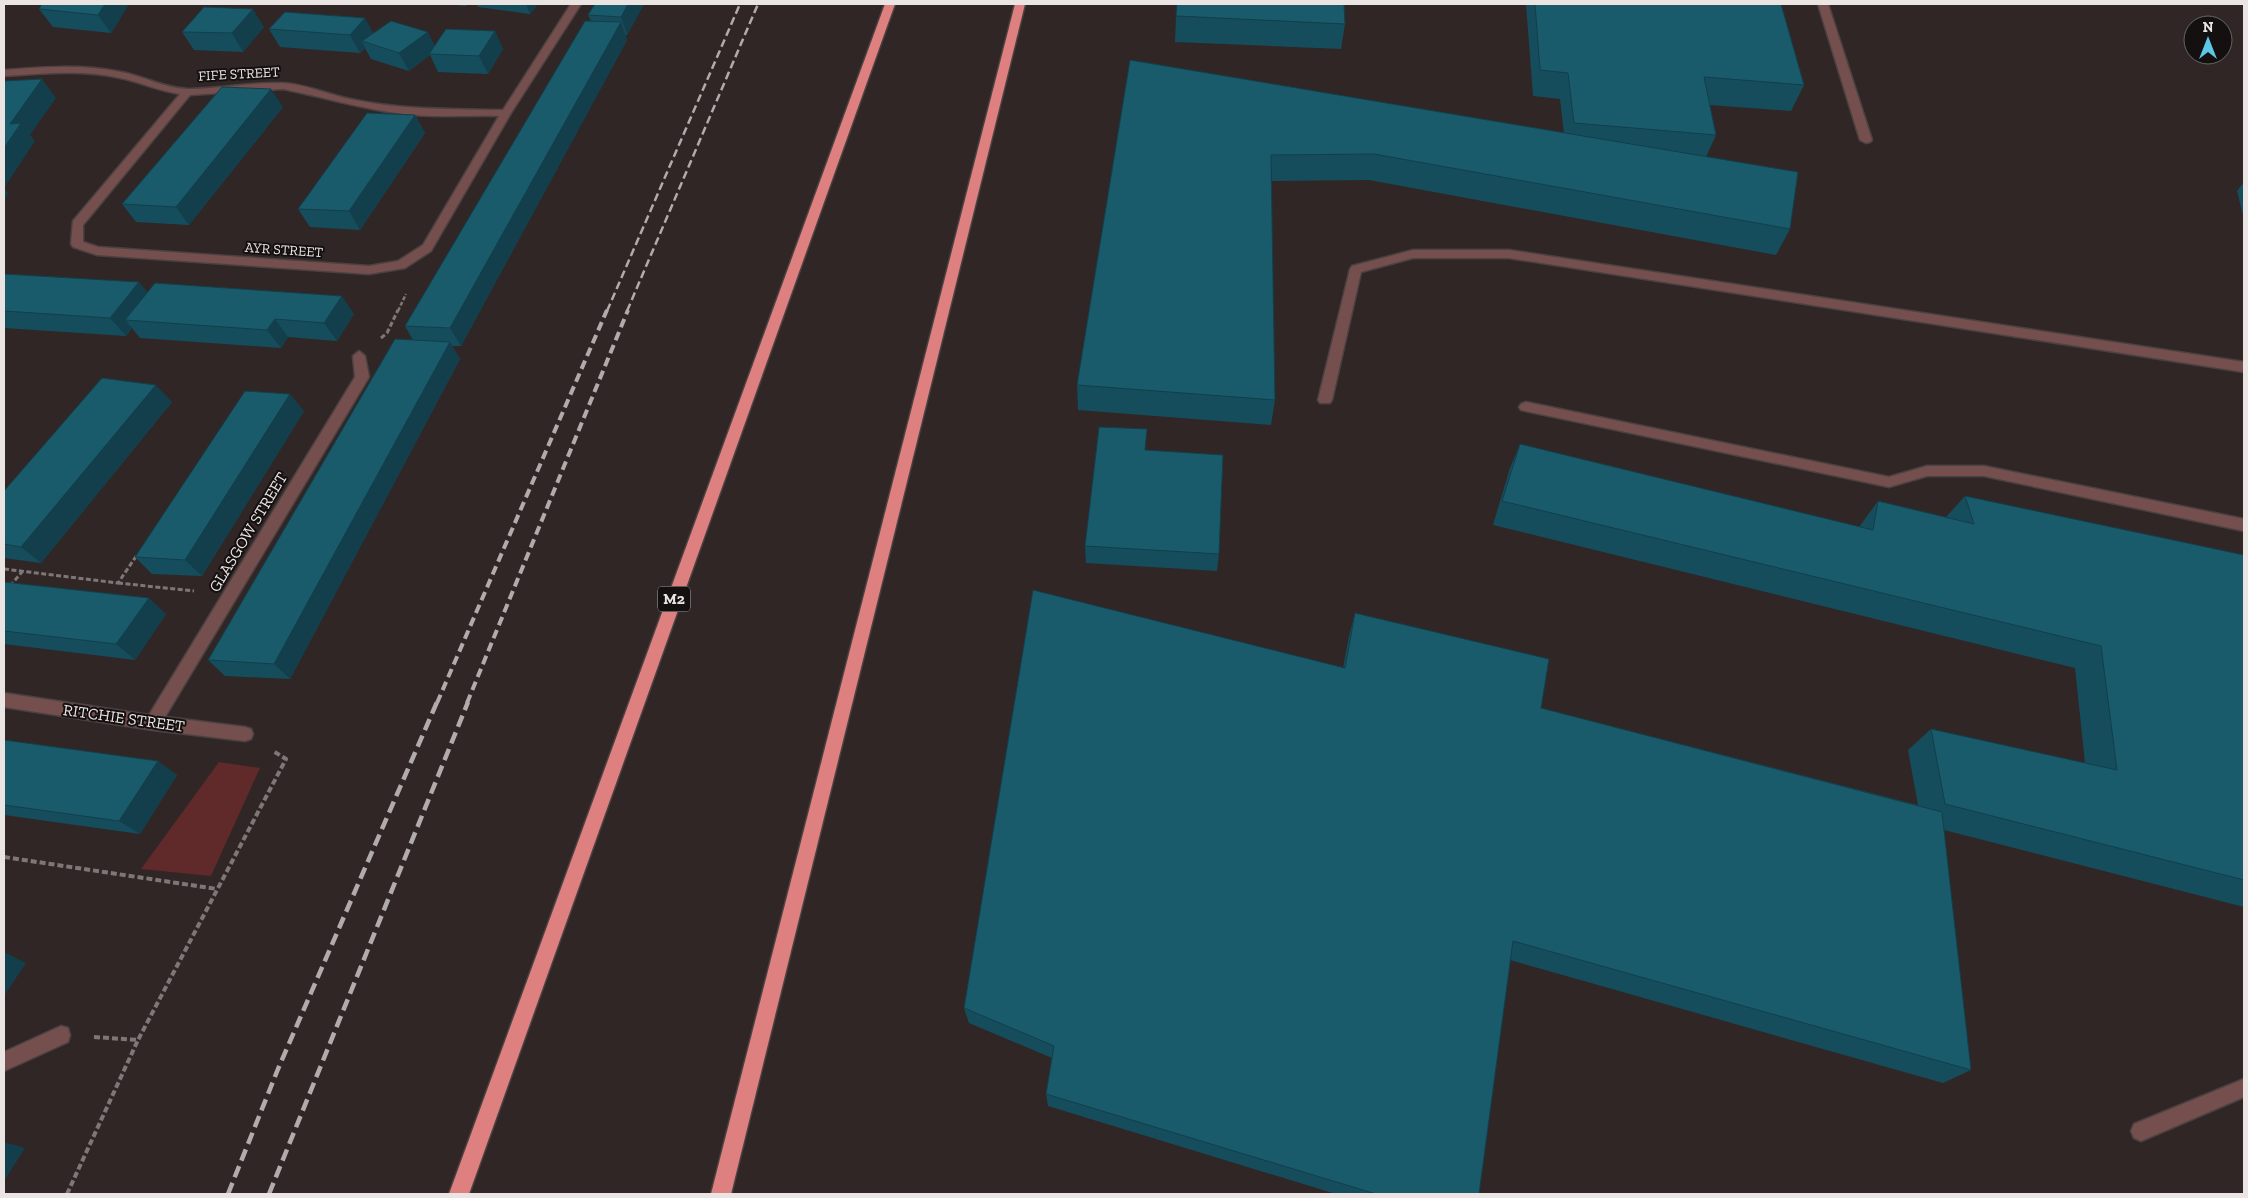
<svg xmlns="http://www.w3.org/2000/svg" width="2248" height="1198" viewBox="0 0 2248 1198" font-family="'Zilla Slab',serif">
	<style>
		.green { fill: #60292a }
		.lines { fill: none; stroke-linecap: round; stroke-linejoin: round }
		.lane-casing { stroke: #4a4140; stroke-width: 3 }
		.street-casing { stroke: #4a4140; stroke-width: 3 }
		.highway-casing { stroke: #4a4140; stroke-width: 3 }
		.path-far2 { stroke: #7f7777; stroke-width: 2.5; stroke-dasharray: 4 2; stroke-linecap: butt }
		.path-far1 { stroke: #7f7777; stroke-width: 3; stroke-dasharray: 5 2.5; stroke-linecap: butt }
		.path { stroke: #7f7777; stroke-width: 4; stroke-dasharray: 6 3; stroke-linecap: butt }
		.lane { fill: #754f4e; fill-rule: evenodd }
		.street { fill: #754f4e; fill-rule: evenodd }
		.highway { fill: #dd807f; fill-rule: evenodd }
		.rail-far2 { stroke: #b2abab; stroke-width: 2.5; stroke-dasharray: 8 4; stroke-linecap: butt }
		.rail-far1 { stroke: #b2abab; stroke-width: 4; stroke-dasharray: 9 5; stroke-linecap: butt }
		.rail { stroke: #b2abab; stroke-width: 4.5; stroke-dasharray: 12 6; stroke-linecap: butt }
		.wall { fill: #164d5c }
		.shaded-wall { fill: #123f4b }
		.building { fill: #195a6b; stroke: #123f4b }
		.labels { text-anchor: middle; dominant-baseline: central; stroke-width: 4; stroke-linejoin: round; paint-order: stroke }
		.far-street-label { font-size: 14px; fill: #eae4e3; stroke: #151010 }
		.shield { fill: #151010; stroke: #aaa4a4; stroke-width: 1 }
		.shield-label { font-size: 15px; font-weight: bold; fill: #eae4e3 }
		.street-label { font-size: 16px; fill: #eae4e3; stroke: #151010 }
	</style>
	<rect width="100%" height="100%" fill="#302626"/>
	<path class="green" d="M219,762L260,768L211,876L141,869Z"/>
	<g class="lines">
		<g class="lane-casing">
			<g id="lane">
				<path d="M1818,4H1828L1872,140L1870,142L1866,143L1860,140Z"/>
				<path d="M1413,250H1509L2244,362V372L1509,258H1413L1361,272L1332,400L1330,403H1320L1318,400L1350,269L1352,266Z"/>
				<path d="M1526,402L1889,477L1927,466H1984L2244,519V531L1984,476H1927L1889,487L1521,410L1519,407L1521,404Z"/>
				<path d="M2244,1079V1097L2141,1141L2134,1138L2131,1131L2134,1124Z"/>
			</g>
		</g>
		<g class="street-casing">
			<g id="street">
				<path d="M571,4H581L511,113L431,251L405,268L369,274L97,255L73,247L71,244L73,221L180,94C159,91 140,82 120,78C81,69 42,74 4,76V70C43,67 82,64 121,72C143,76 164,88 187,89C218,89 250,82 282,83C307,84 331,96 355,100C404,110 453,109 503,110ZM283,89C323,97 362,109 403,114C434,118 467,115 499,116L423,245L398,261L369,266L98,247L83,242V225L190,95Z"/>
				<path d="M359,351L365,356L369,377L165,717L245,727L251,729L253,734L251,739L245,741L153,730L4,707V693L149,715L355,377L353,356Z"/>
				<path d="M61,1026L68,1028L70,1035L68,1042L4,1071V1052Z"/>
			</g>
		</g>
		<g class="highway-casing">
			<g id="highway">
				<path d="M885,4H895L469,1194H449Z"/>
				<path d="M1015,4H1025L731,1194H711Z"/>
			</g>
		</g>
		<path class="path-far2" d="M398,311L406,294"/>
		<g class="path-far1">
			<path d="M381,338L387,333L398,310"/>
			<path d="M4,569L118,583L137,555"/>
			<path d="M118,583L194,591"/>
			<path d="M10,586L22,572"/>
		</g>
		<g class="path">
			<path d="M4,857L217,889"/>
			<path d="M94,1037L138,1040L286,759L273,751"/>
			<path d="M67,1194L138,1040"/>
		</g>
		<use href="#lane" class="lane"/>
		<use href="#street" class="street"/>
		<use href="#highway" class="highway"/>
		<g class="rail-far2">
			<path d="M607,311L740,4"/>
			<path d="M627,311L758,4"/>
		</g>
		<g class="rail-far1">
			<path d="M437,703L607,310"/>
			<path d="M467,703L628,310"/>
		</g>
		<g class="rail">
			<path d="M228,1194L278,1069L437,702"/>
			<path d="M269,1194L468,702"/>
		</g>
	</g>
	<g class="wall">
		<path d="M42,4H129L111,33L53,27L39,9Z"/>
		<path d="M445,4H468L466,6Z"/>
		<path d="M477,4H538L530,14L478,7Z"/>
		<path d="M595,4H644L627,35H625L627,40L461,346H452L460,359L290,679L225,676L208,660L413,340L405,326L591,21L588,15Z"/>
		<path d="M1526,4H1781L1804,85L1791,111L1710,105L1716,135L1706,157L1790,229L1776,255L1369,180L1271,181L1275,400L1271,425L1078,410L1077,385L1130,60L1564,133L1560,99L1533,96Z"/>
		<path d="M1176,16L1345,24L1341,49L1175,42Z"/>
		<path d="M264,27L243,52L194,50L182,32Z"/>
		<path d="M269,29L373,33L435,46L495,31L503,49L488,74L438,72L430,55L409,71L371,59L365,48L360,53L280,47Z"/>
		<path d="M283,107L189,225L136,222L122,204Z"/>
		<path d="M415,115L425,133L360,230L310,227L298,209Z"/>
		<path d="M2244,182V219L2237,191Z"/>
		<path d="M4,274L148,293L354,314L337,341L288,337L281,348L140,338L132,328L126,336L4,328Z"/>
		<path d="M172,402L41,563L4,558V491Z"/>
		<path d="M304,411L202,576L152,574L135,557Z"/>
		<path d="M1520,444L1859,527L1878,501L1946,517L1965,496L2244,555V907L1944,830L1971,1070L1943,1083L1510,960L1479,1194H1336L1048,1106L1046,1094L1052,1058L969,1023L964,1008L1343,668L1349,636L1355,613L1541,708L1918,805L1908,750L1931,729L2085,763L2075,668L1493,525L1510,468Z"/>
		<path d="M1146,450L1219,554L1217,571L1086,563L1085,546Z"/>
		<path d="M4,582L166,614L135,660L4,644Z"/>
		<path d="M4,740L177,775L140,834L4,815Z"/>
	</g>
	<g class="shaded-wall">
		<path d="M105,4H129L111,33L98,15Z"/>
		<path d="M526,4H538L530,14Z"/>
		<path d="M628,4H644L627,35L621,17Z"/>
		<path d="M253,9L264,27L243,52L232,33Z"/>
		<path d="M365,18L375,36L362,41L365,48L360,53L350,35Z"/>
		<path d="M621,22L627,40L461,346L450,328Z"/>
		<path d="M495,31L503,49L488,74L479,56Z"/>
		<path d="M428,32L437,50L429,54L430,55L409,71L399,53Z"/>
		<path d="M42,79L56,98L30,135L35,141L4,188L8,193L4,201V148L10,124Z"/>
		<path d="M271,89L283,107L189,225L176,207Z"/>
		<path d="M415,115L425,133L360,230L349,211Z"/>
		<path d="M139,282L154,300L125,320L132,328L126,336L110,318Z"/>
		<path d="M342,296L354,314L337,341L324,323Z"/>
		<path d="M275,319L288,337L281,348L267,330Z"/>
		<path d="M450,342L460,359L290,679L274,664Z"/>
		<path d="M156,385L172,402L41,563L21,547Z"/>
		<path d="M290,394L304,411L202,576L185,560Z"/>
		<path d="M149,598L166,614L135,660L116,644Z"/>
		<path d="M158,761L177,775L140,834L119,821Z"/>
		<path d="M4,952L26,963L4,996Z"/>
		<path d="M4,1142L25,1148L4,1181Z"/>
	</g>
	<g class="building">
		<path d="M42,4H105L98,15L39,9Z"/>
		<path d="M595,4H628L621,17L588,15Z"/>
		<path d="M1177,4H1344L1345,24L1176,16Z"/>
		<path d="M1535,4H1781L1804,85L1704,77L1716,135L1574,123L1568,73L1540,70Z"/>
		<path d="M204,7L253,9L232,33L182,32Z"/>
		<path d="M285,12L365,18L350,35L269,29Z"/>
		<path d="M391,21L428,32L399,53L362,41Z"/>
		<path d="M585,21L621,22L450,328L405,326Z"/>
		<path d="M446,29L495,31L479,56L429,54Z"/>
		<path d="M1130,60L1798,172L1790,229L1374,154L1271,155L1275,400L1077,385Z"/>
		<path d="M42,79L10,124L21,123L4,148V81Z"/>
		<path d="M222,87L271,89L176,207L122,204Z"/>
		<path d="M367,113L415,115L349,211L298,209Z"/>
		<path d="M4,274L139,282L110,318L4,311Z"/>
		<path d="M155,283L342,296L324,323L275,319L267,330L125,320Z"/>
		<path d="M395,339L450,342L274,664L208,660Z"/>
		<path d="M102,378L156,385L21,547L4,544V491Z"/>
		<path d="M245,391L290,394L185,560L135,557Z"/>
		<path d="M1099,427L1147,429L1145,450L1223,455L1219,554L1085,546Z"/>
		<path d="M1520,444L1873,530L1878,501L1974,524L1965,496L2244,555V880L1945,804L1931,729L2117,770L2101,646L1502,501Z"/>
		<path d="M4,582L149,598L116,644L4,631Z"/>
		<path d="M1033,590L1345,668L1355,613L1549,659L1541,708L1942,812L1971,1070L1513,941L1479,1194H1376L1046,1094L1054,1046L964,1008Z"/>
		<path d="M4,740L158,761L119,821L4,805Z"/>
	</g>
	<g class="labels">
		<g class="far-street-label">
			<text transform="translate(239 74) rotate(-3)">FIFE STREET</text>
			<text transform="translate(284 250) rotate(4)">AYR STREET</text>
		</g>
		<rect class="shield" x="658" y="586.5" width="32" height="25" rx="4"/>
		<g class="shield-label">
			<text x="674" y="599">M2</text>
		</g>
		<g class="street-label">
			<text transform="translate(248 532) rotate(-59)">GLASGOW STREET</text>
			<text transform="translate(124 718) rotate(8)">RITCHIE STREET</text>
		</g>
	</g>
	<rect width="2248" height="1198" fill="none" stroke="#eae4e3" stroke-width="10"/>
	<g transform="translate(2208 40)"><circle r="24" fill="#151010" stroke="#6a6564"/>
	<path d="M0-4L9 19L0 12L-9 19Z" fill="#5ac8e6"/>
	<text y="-8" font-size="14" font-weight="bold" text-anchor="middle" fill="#eae4e3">N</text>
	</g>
</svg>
